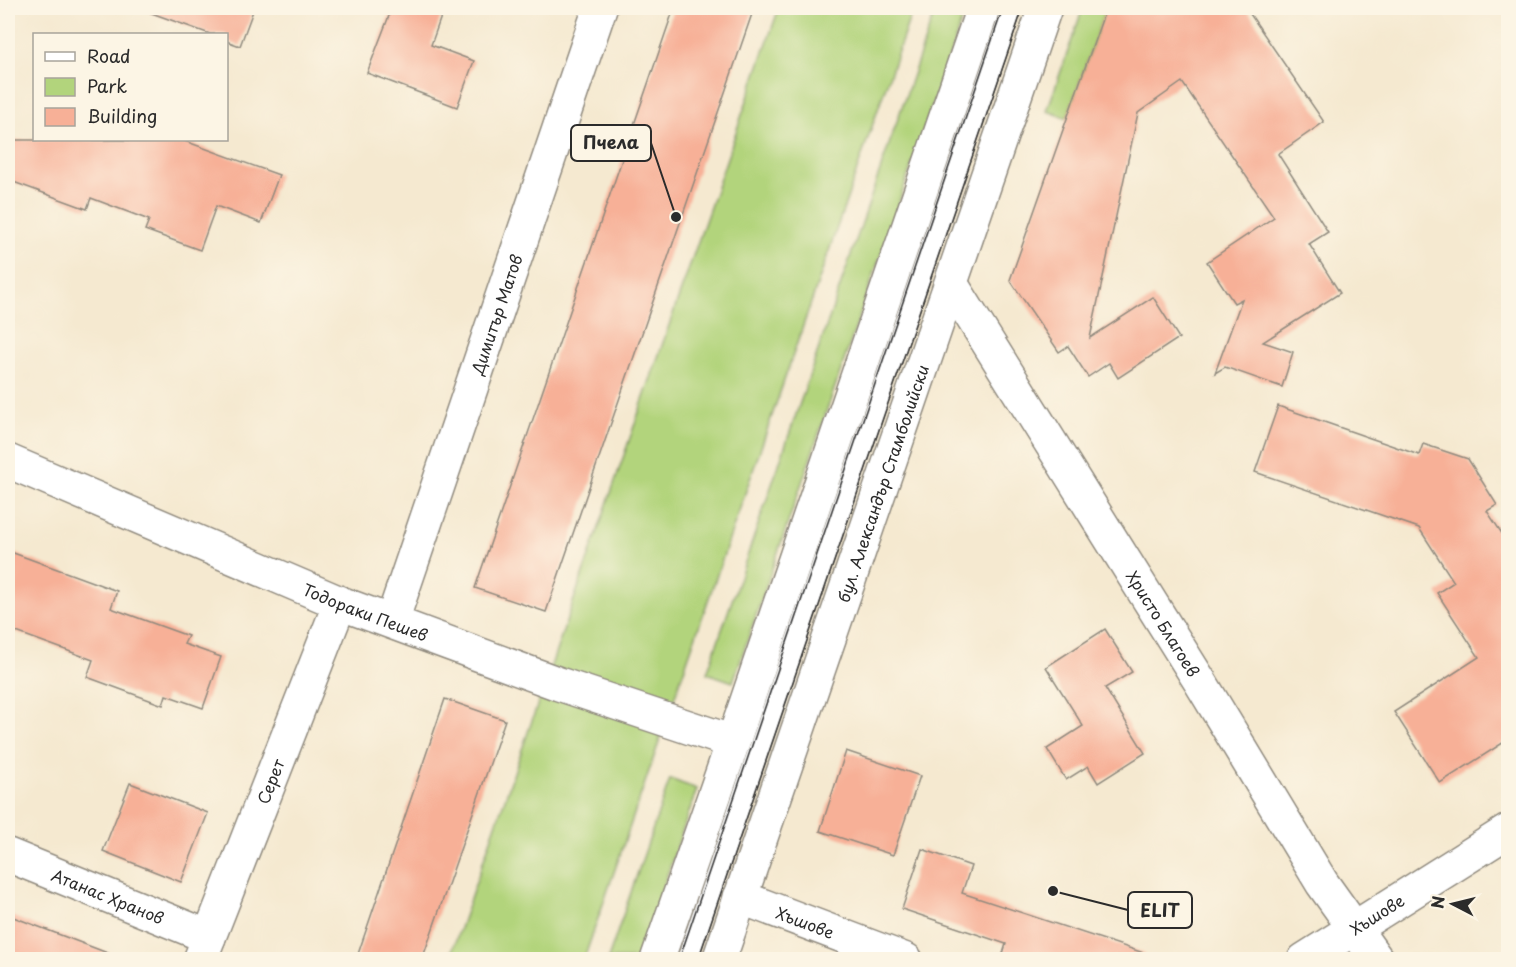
<svg xmlns="http://www.w3.org/2000/svg" width="1516" height="967" viewBox="0 0 1516 967" font-family="'Playpen Sans',sans-serif">
	<style>
		.green { fill: #b2d47c; stroke: #6e8054; stroke-width: 1.5 }
		.building { fill: #f7b097 }
		.lines { fill: none; stroke-linecap: round; stroke-linejoin: round }
		.service-casing { stroke: #908a7e; stroke-width: 22 }
		.minor-casing { stroke: #908a7e; stroke-width: 36 }
		.tertiary-casing { stroke: #908a7e; stroke-width: 36 }
		.service { stroke: #fff; stroke-width: 20 }
		.minor { stroke: #fff; stroke-width: 33 }
		.tertiary { stroke: #fff; stroke-width: 33 }
		.tram { stroke: #2b2b2b; stroke-width: 1.5 }
		.labels { text-anchor: middle; dominant-baseline: central; stroke-width: 4.5; stroke-linejoin: round; paint-order: stroke }
		.street-label { font-size: 16px; fill: #2b2b2b; stroke: #fcf5e5 }
		.leader { fill: none; stroke: #2b2b2b; stroke-width: 2 }
		.callout-dot { fill: #2b2b2b; stroke: #fcf5e5; stroke-width: 2 }
		.callout { fill: #fcf5e5; stroke: #2b2b2b; stroke-width: 2 }
		.callout-label { font-size: 18px; text-anchor: middle; font-weight: bold; fill: #2b2b2b }
	</style>
	<rect width="100%" height="100%" fill="#fcf5e5"/>
	<filter id="ink" filterUnits="userSpaceOnUse"><feTurbulence type="fractalNoise" baseFrequency=".0167" numOctaves="2"/><feDisplacementMap in="SourceGraphic" scale="12" xChannelSelector="R" yChannelSelector="G"/><feConvolveMatrix kernelMatrix="1 2 1 2 8 2 1 2 1" color-interpolation-filters="sRGB"/></filter>
	<filter id="wash" filterUnits="userSpaceOnUse"><feTurbulence type="fractalNoise" baseFrequency=".008" numOctaves="4" result="noise"/><feDisplacementMap in="SourceGraphic" scale="24" xChannelSelector="R" yChannelSelector="G"/><feGaussianBlur stdDeviation="1.35" result="paint"/><feColorMatrix in="noise" values="0 0 0 0 0 0 0 0 0 0 0 0 0 0 0 0 0 1.4 0 .05"/><feComposite in="paint" operator="in"/></filter>
	<g filter="url(#wash)">
		<rect width="100%" height="100%" fill="#f5e9d0"/>
		<g class="green">
			<path d="M779,8H913L584,959L449,960Z"/>
			<path d="M936,8H966L733,682L707,673Z"/>
			<path d="M1083,8H1106L1067,118L1047,111Z"/>
			<path d="M670,779L697,789L638,959H608Z"/>
		</g>
		<g id="blocks">
			<g class="building">
				<path d="M147,8H254L240,46L226,41V34H210L146,11Z"/>
				<path d="M392,8H444L431,45L474,61L457,107L367,73Z"/>
				<path d="M674,8H754L546,612L475,588Z"/>
				<path d="M1106,8H1246L1324,122L1278,154L1328,232L1309,244L1340,293L1263,342L1293,352L1282,387L1225,367L1215,373L1242,299L1234,303L1207,262L1274,217L1182,82L1138,113L1090,338L1153,297L1179,338L1118,378L1109,363L1088,377L1068,346L1059,352L1010,280Z"/>
				<path d="M8,140H182L279,175L261,223L216,206L200,250L145,230L149,220L91,198L87,209L8,180Z"/>
				<path d="M1278,406L1419,455L1423,444L1468,459L1497,505L1487,511L1509,544V739L1440,783L1394,712L1479,657L1437,593L1454,582L1419,528L1255,472Z"/>
				<path d="M8,551L117,591L111,608L188,636L184,644L221,657L203,708L166,695L163,705L87,677L93,660L8,629Z"/>
				<path d="M1105,629L1132,672L1105,688L1145,753L1098,783L1088,766L1066,780L1047,749L1083,726L1046,667Z"/>
				<path d="M445,699L505,720L422,960H356Z"/>
				<path d="M846,751L920,776L893,855L820,831Z"/>
				<path d="M130,783L208,813L181,882L103,851Z"/>
				<path d="M922,849L971,866L962,893L1144,953L1143,960H1001L1006,944L902,909Z"/>
				<path d="M8,915L118,957L117,960H8Z"/>
			</g>
		</g>
	</g>
	<g filter="url(#ink)">
		<use href="#blocks" fill-opacity="0" stroke="#908a7e" stroke-width="1.5"/>
		<g class="lines">
			<g class="service-casing">
				<path id="service" d="M687,960L1012,8"/>
			</g>
			<g class="minor-casing">
				<g id="minor">
					<path id="s1" d="M952,285L1201,683L1322,883L1377,960"/>
					<path id="s2" d="M8,461L340,603L559,684L733,742"/>
					<path id="s3" d="M392,621L600,8"/>
					<path id="s4" d="M8,855L209,937"/>
					<path id="s5" d="M740,897L906,960"/>
					<path id="s6" d="M200,960L340,603"/>
					<path id="s7" d="M1304,960L1508,831"/>
				</g>
			</g>
			<g class="tertiary-casing">
				<g id="tertiary">
					<path d="M657,960L733,742L983,8"/>
					<path id="s8" d="M719,960L1045,8"/>
				</g>
			</g>
			<use href="#service" class="service"/>
			<use href="#minor" class="minor"/>
			<use href="#tertiary" class="tertiary"/>
			<g class="tram">
				<path d="M679,960L1003,8"/>
				<path d="M698,960L1023,8"/>
			</g>
		</g>
	</g>
	<g class="labels">
		<g class="street-label">
			<text stroke="none"><textPath href="#s3" startOffset="324">Димитър Матов</textPath></text>
			<text stroke="none"><textPath href="#s8" startOffset="504">бул. Александър Стамболийски</textPath></text>
			<text stroke="none"><textPath href="#s2" startOffset="388">Тодораки Пешев</textPath></text>
			<text stroke="none"><textPath href="#s1" startOffset="399">Христо Благоев</textPath></text>
			<text stroke="none"><textPath href="#s6" startOffset="192">Серет</textPath></text>
			<text stroke="none"><textPath href="#s4" startOffset="108">Атанас Хранов</textPath></text>
			<text stroke="none"><textPath href="#s7" startOffset="86">Хъшове</textPath></text>
			<text stroke="none"><textPath href="#s5" startOffset="70">Хъшове</textPath></text>
		</g>
	</g>
	<path class="leader" d="M676 217L651 143M1053 891L1128 910"/>
	<g class="callout-dot">
		<circle cx="676" cy="217" r="6"/>
		<circle cx="1053" cy="891" r="6"/>
	</g>
	<g class="callout">
		<rect x="571" y="125" width="80" height="36" rx="6"/>
		<rect x="1128" y="892" width="64" height="36" rx="6"/>
	</g>
	<g class="callout-label">
		<text x="611" y="149">Пчела</text>
		<text x="1160" y="917">ELIT</text>
	</g>
	<rect width="1516" height="967" fill="none" stroke="#fcf5e5" stroke-width="30"/>
	<rect x="33" y="33" width="195" height="108" fill="#fcf5e5" stroke="#a8a49b" stroke-width="1.5"/>
	<rect x="45" y="52" width="30" height="9" fill="#ffffff" stroke="#a8a49b" stroke-width="1.5"/>
	<text x="87" y="63" font-size="18" fill="#2b2b2b">Road</text>
	<rect x="45" y="78" width="30" height="18" fill="#b2d47c" stroke="#a8a49b" stroke-width="1.5"/>
	<text x="87" y="93" font-size="18" fill="#2b2b2b">Park</text>
	<rect x="45" y="108" width="30" height="18" fill="#f7b097" stroke="#a8a49b" stroke-width="1.5"/>
	<text x="87" y="123" font-size="18" fill="#2b2b2b">Building</text>
	<g transform="translate(1453 904) rotate(277)" stroke="#fcf5e5" stroke-width="4.5" paint-order="stroke">
	<path d="M0-4.5L10 22L0 15L-10 22Z" fill="#2b2b2b"/>
	<text y="-9" font-size="16" font-weight="bold" text-anchor="middle" fill="#2b2b2b">N</text>
	</g>
</svg>
